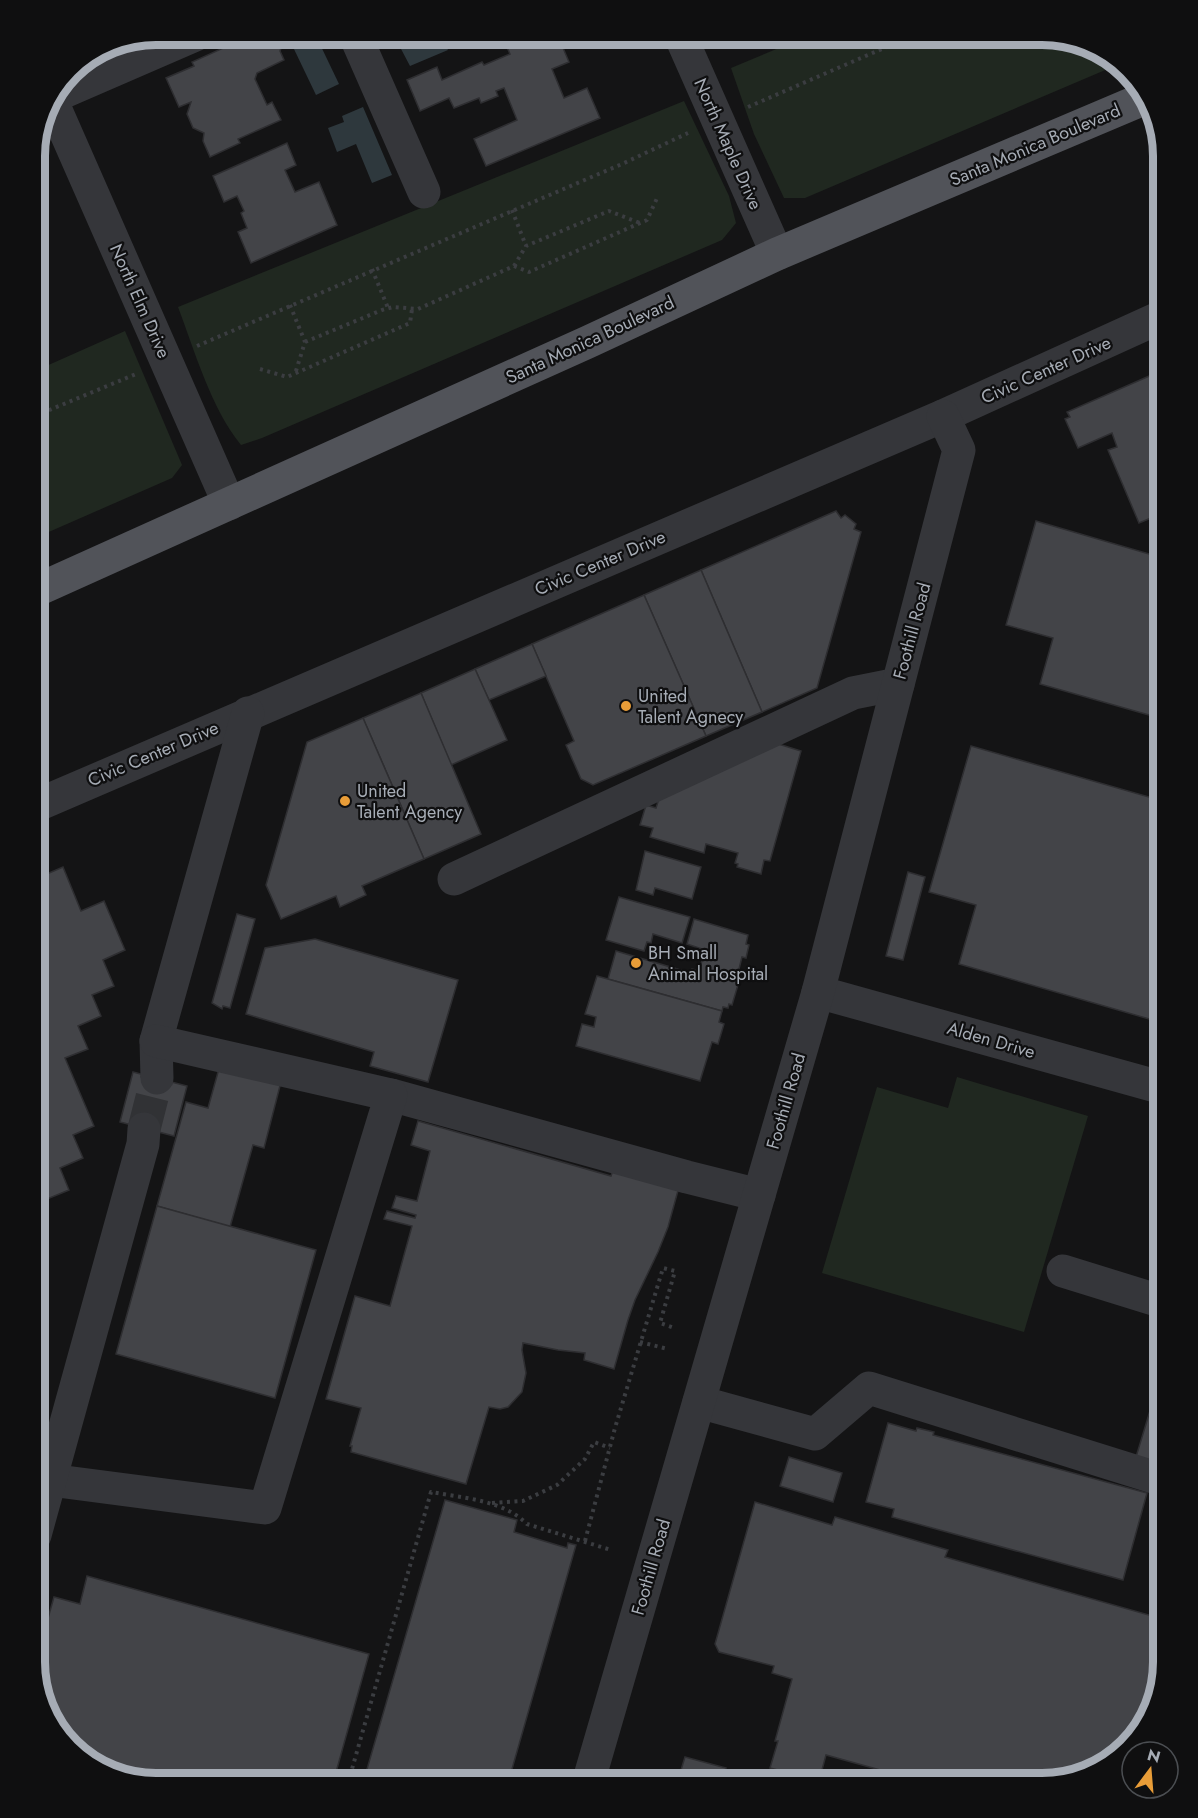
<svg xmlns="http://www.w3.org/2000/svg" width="1198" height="1818" viewBox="0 0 1198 1818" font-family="Jost,sans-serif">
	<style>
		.green { fill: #202820 }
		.water { fill: #2e383d }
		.building { fill: #434448; stroke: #2e2e31; stroke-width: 1.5 }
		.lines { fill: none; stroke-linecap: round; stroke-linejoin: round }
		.minor-tunnel { stroke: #313235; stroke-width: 33; stroke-dasharray: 33 16; stroke-linecap: butt }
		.path { stroke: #3b3d41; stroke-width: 4; stroke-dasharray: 3 4.5; stroke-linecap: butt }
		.minor { stroke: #35363a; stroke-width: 33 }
		.major { stroke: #515359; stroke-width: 33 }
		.poi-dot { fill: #e99d38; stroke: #0f0f10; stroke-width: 2 }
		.labels { text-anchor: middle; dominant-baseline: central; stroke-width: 4.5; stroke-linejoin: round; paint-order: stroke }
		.street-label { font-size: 18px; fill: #a6acb5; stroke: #0f0f10 }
		.poi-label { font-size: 18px; fill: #a6acb5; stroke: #0f0f10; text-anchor: start }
		.rim { fill: none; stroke: #a6acb5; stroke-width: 8 }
	</style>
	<rect width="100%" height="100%" fill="#141415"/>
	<g class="green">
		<path d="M810,35H1050L1103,51L1117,65L805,198H784L754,134L731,68Z"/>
		<path d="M684,101L729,196L736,223L722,240L262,438L241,445C211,408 195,352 178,307Z"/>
		<path d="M125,331L182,465L172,478L35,538V371Z"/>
		<path d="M957,1077L1088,1116L1024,1332L822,1273L877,1087L948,1108Z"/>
	</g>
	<g class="water">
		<path d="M395,35L403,37L408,35H440L448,50L410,66L400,47L394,46L391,42V37Z"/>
		<path d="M316,36L339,84L316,95L293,47Z"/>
		<path d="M363,107L392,175L372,183L356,144L337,152L328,128L344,122L342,116Z"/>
	</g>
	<g class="building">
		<path d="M252,35H273L283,43L280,51L284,60L257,73L255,79L267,105L272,102L281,120L238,139L240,143L210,157L203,141L204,133L193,128L187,114L191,102L179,107L166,78L194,66L192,62Z"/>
		<path d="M511,35H534L538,44L558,36L569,62L552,69L564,98L587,88L600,118L486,166L474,139L517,120L504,88L496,91L498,96L481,103L479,98L454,108L449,98L420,111L407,80L437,67L442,80L482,62L484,65L510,54L503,38Z"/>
		<path d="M287,143L296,165L285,170L295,192L319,182L337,225L251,263L238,232L247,228L241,213L244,211L237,196L224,202L213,176Z"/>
		<path d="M35,347L40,358L35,361Z"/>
		<path d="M1163,370V513L1139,523L1108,450L1117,447L1112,433L1078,448L1065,419L1070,417L1067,412Z"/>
		<path d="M836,511L841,518L845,515L856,524L854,529L861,532L817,688L762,712L701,570Z"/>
		<path d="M1036,521L1163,558V719L1040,684L1053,638L1006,625Z"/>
		<path d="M701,570L762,712L706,736L644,595Z"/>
		<path d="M644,595L706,736L593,785L581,779L566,745L574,741L532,644Z"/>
		<path d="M532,644L546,676L489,700L475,669Z"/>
		<path d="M475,669L507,740L451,765L421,693Z"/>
		<path d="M421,693L481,834L424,859L363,718Z"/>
		<path d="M363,718L424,859L362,886L366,895L340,907L336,896L281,919L266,885L307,742Z"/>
		<path d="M772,742L801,751L770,861L764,860L761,874L737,867L738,864L735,863L738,853L706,844L704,853L650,837L653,828L640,825L646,805L656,808L661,792Z"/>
		<path d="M971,746L1163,801V1023L959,964L976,905L929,892Z"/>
		<path d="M645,851L701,867L692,899L655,888L653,895L636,890Z"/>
		<path d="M63,867L81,911L104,901L125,950L103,960L114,986L92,995L101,1016L78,1026L88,1049L65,1058L94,1126L73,1135L83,1158L60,1168L69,1190L35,1204V879Z"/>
		<path d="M908,872L925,877L903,960L886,956Z"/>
		<path d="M619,897L690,917L682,943L653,934L651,943L647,942L644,951L606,940Z"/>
		<path d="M237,914L255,919L230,1008L223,1006L222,1009L212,1003Z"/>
		<path d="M694,919L748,935L746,944L749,945L746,958L742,957L737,977L740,978L732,1005L729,1004L728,1008L723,1007L722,1011L608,979L616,951L691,973L692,969L699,971L705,950L687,944Z"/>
		<path d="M315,939L458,980L428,1082L370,1066L374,1052L246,1014L265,948Z"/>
		<path d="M597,976L722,1011L719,1022L724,1024L718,1044L712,1042L700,1081L576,1046L582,1024L594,1027L596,1017L585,1014Z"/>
		<path d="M220,1065L281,1082L264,1148L253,1145L230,1227L157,1206L186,1102L208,1108Z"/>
		<path d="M133,1072L187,1086L174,1136L120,1122Z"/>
		<path d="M418,1121L611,1176L613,1170L679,1187L668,1227L658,1252L635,1300L628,1320L614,1369L584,1360L585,1353L558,1350L523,1343L522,1350L526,1373L522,1392L508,1407L500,1409L489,1407L466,1484L351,1452L352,1446H350L361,1408L326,1399L355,1296L390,1306L412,1226L384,1219L387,1211L415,1218L416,1215L392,1208L396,1196L417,1201L430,1151L411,1145Z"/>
		<path d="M157,1206L316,1250L275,1398L116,1354Z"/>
		<path d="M1161,1374L1163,1375V1389L1157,1387Z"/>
		<path d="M1152,1404L1163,1408V1465L1136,1457Z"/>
		<path d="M888,1423L916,1431L917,1428L934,1432L933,1435L1147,1493L1123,1580L892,1517L894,1509L866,1502Z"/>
		<path d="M789,1457L842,1473L833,1502L780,1486Z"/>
		<path d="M445,1500L517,1520L514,1532L567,1548L568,1543L576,1545L508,1783H363Z"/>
		<path d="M755,1502L832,1525L835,1517L948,1550L945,1557L1163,1619V1663L1147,1723L1103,1767L1043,1783H927L826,1755L819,1781L770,1768L778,1741H775L792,1679L772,1673L774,1666L719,1652L715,1644Z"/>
		<path d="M87,1576L369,1654L333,1783H148L95,1767L51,1723L35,1664L54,1597L80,1604Z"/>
		<path d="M685,1757L726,1768L722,1783H677Z"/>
	</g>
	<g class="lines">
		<path class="minor-tunnel" d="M144,1129L157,1078"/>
		<g class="path">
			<path d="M748,107L914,35"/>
			<path d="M512,210L526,246"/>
			<path d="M514,266L526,246L609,211L640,223"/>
			<path d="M372,269L388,308"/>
			<path d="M290,305L305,342L295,374"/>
			<path d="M305,342L382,310L393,307L418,309L514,266L529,272L647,220L658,196"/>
			<path d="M197,346L622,164L688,133"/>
			<path d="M260,369L287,377L410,323L412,309"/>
			<path d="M35,416L136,374"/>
			<path d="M640,1342L668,1349"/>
			<path d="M492,1503L523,1501L557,1485L585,1459L594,1442L610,1448"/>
			<path d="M585,1541L615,1428L663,1268L675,1271L660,1323L674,1328"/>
			<path d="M348,1783L431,1492C463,1498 503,1500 527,1524L611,1550"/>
		</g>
		<g class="minor">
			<path d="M355,35L424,192"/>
			<path d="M680,35L777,254"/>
			<path d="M52,97L195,35"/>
			<path d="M51,99L229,504"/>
			<path d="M35,806L943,416L1163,316"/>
			<path d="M454,879L853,693L898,684"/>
			<path d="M818,992L1163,1088"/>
			<path d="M157,1078L156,1041L248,713"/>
			<path d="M391,1095L687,1177L759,1195"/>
			<path d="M1063,1271L1163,1302"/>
			<path d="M699,1402L815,1434L869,1388L1163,1480"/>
			<path d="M50,1480L265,1508L391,1095L156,1041"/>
			<path d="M35,1535L143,1144L144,1129"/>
			<path d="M588,1783L818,992L959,450L943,416"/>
		</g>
		<path class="major" d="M35,591L588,342L777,254L1148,97"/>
	</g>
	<g class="poi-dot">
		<circle cx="626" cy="706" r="6"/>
		<circle cx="345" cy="801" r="6"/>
		<circle cx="636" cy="963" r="6"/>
	</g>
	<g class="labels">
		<g class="street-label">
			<text transform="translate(728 144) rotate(66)">North Maple Drive</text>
			<text transform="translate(1035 145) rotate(-23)">Santa Monica Boulevard</text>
			<text transform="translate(140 301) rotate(66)">North Elm Drive</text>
			<text transform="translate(590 340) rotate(-25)">Santa Monica Boulevard</text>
			<text transform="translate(1046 370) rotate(-24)">Civic Center Drive</text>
			<text transform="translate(600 563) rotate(-23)">Civic Center Drive</text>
			<text transform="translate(912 631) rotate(-75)">Foothill Road</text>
			<text transform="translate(153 754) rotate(-23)">Civic Center Drive</text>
			<text transform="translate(991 1040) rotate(16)">Alden Drive</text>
			<text transform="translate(786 1101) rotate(-74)">Foothill Road</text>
			<text transform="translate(651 1567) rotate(-74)">Foothill Road</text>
		</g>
		<g class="poi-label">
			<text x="638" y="696">United<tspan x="638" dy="21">Talent Agnecy</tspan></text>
			<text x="357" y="791">United<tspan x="357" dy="21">Talent Agency</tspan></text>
			<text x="648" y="953">BH Small<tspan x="648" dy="21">Animal Hospital</tspan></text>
		</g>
	</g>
	<path d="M0 0H1198V1818H0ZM156 45H1042A111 111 0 0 1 1153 156V1662A111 111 0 0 1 1042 1773H156A111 111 0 0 1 45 1662V156A111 111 0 0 1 156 45Z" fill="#0f0f10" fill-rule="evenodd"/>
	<path class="rim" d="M156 45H1042A111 111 0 0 1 1153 156V1662A111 111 0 0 1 1042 1773H156A111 111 0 0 1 45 1662V156A111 111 0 0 1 156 45Z"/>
	<g transform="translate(1150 1770) rotate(16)"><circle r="28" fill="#0f0f10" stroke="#4b4e52" stroke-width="1.5"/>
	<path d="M0-4.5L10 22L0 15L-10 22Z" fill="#e99d38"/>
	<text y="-9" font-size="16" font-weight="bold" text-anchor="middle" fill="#a6acb5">N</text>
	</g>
</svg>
